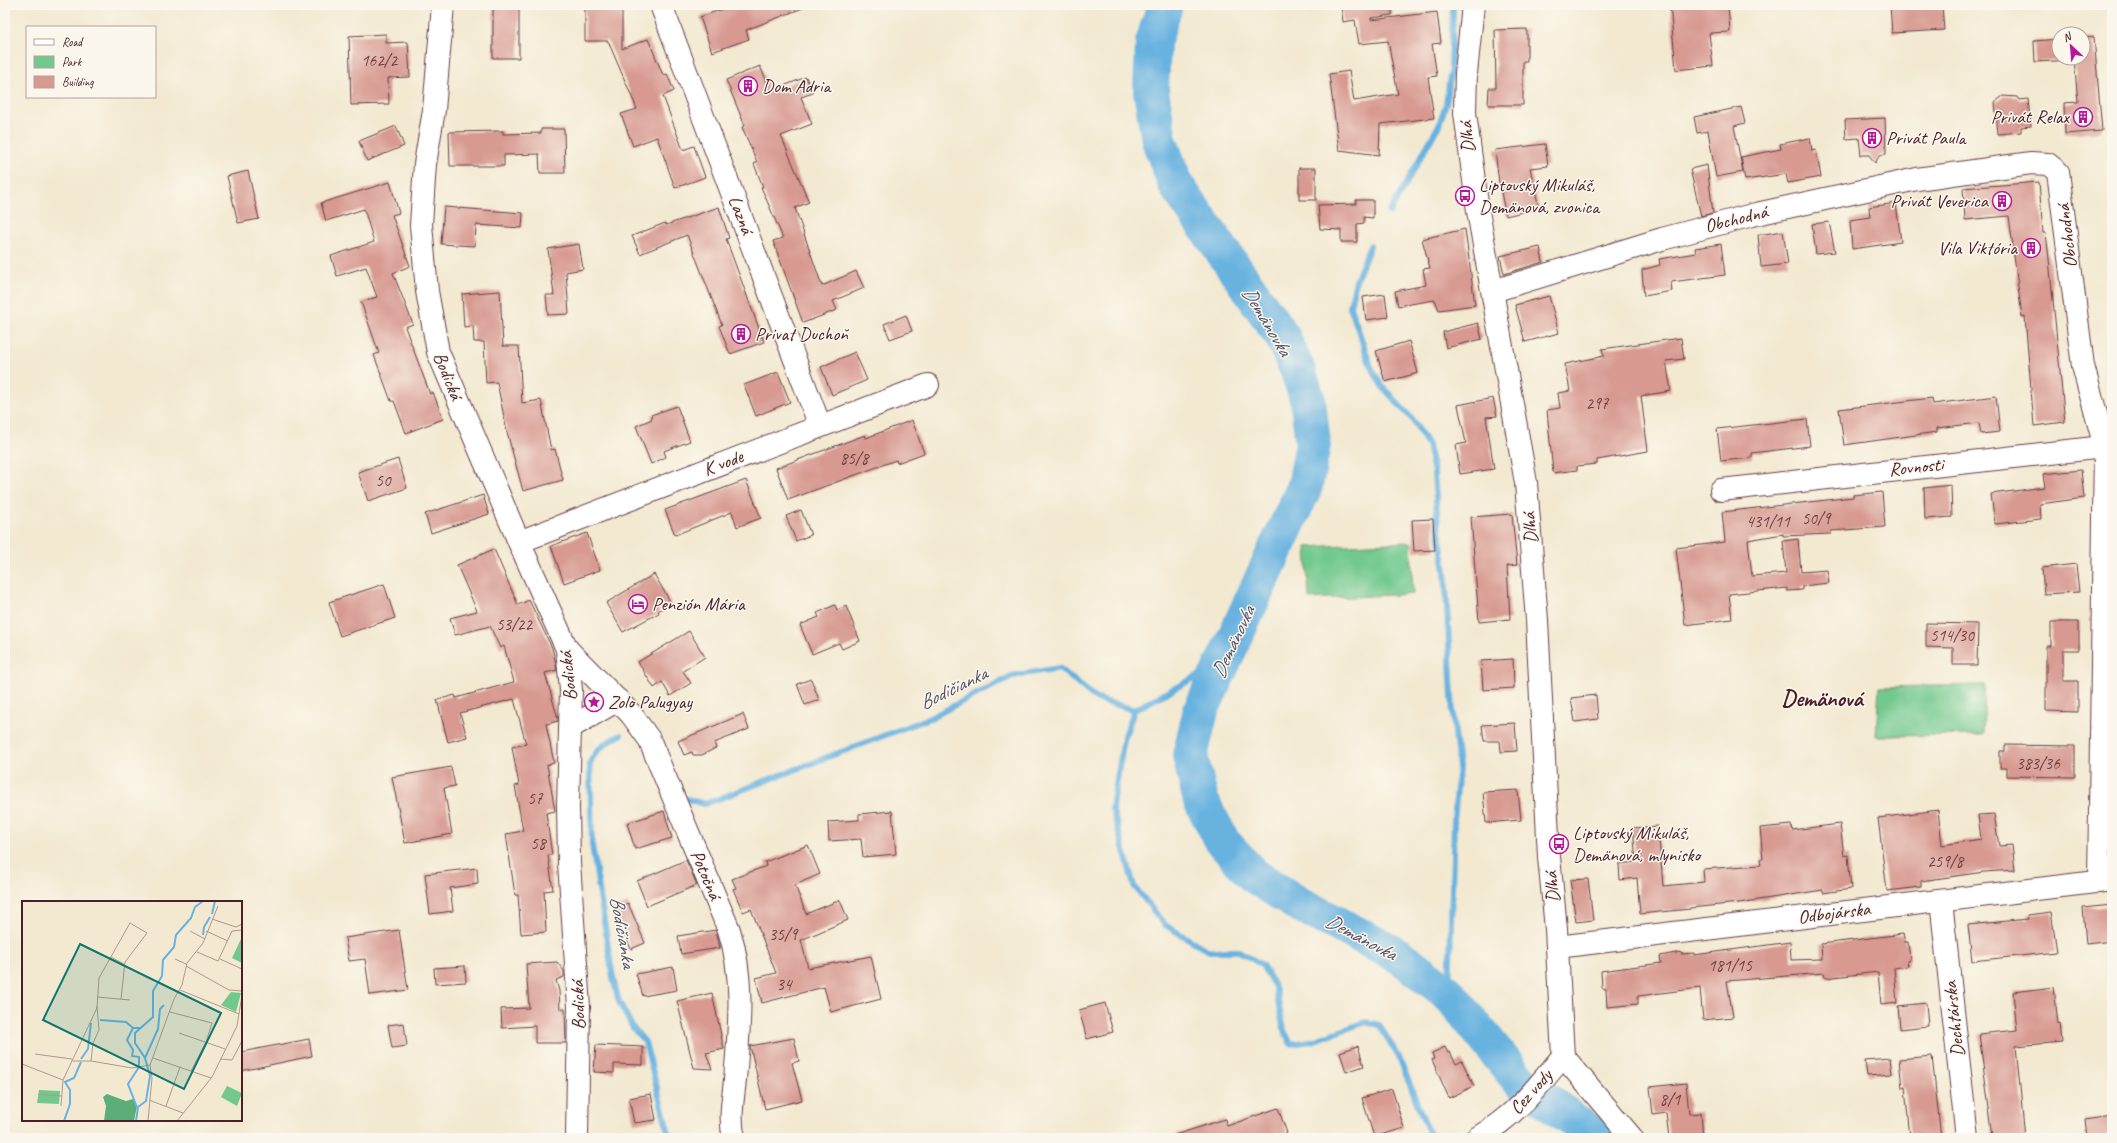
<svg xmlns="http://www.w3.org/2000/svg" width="2117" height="1143" viewBox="0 0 2117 1143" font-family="Caveat,sans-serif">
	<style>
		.green { fill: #72c98e; stroke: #5e745c }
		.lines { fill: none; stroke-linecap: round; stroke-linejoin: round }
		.stream { stroke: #67b2e0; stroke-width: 6 }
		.river { stroke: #67b2e0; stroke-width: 36 }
		.building { fill: #d79990 }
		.minor-casing { stroke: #633d44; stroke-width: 24 }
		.minor { stroke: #fff; stroke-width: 22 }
		.labels { text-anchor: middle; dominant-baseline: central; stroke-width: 3; stroke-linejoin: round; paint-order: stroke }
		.number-label { font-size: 17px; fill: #6d3e44 }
		.poi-label { font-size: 19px; fill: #4a1f2b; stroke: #fbf7ec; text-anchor: start }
		.street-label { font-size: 19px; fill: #4a1f2b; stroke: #fbf7ec }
		.water-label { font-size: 20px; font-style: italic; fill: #54526a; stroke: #fbf7ec }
		.district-label { font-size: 23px; font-weight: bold; fill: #4a1f2b; stroke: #fbf7ec }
		.inset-river { fill: none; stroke: #67b2e0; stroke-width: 2 }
		.inset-road { fill: none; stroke: #af988f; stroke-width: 1 }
		.view { fill: #0f766e; fill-opacity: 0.15; stroke: #0f766e; stroke-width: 2 }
		.inset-edge { fill: none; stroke: #4a1f2b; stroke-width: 2 }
	</style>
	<rect width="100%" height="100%" fill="#fbf7ec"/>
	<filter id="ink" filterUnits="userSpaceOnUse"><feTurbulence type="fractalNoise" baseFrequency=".025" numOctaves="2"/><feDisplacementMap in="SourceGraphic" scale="8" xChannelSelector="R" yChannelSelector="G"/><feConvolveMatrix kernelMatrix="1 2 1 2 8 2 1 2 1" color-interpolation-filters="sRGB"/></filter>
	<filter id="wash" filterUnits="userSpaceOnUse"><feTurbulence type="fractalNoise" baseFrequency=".012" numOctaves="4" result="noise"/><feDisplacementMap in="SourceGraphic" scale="16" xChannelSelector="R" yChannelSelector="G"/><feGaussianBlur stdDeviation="0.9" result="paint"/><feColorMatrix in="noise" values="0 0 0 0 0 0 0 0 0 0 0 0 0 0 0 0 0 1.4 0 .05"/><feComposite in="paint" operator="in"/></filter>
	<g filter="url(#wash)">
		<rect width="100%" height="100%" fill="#f3e9d1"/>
		<g class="green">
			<path d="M1411,542L1413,594L1309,599L1306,547Z"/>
			<path d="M1985,685L1983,735L1876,736L1879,687Z"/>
		</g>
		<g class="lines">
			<g class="stream">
				<path d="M1390,212L1439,125L1446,104L1451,70L1453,5"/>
				<path d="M1370,246L1356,281L1350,306L1371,367L1382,386L1413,420L1428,445L1434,472L1438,525L1445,571L1453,714L1459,767L1454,820L1449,994"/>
				<path d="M1134,710L1124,739L1112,808L1134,886L1165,925L1209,951H1239L1262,965L1275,987L1284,1030L1291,1044L1312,1041L1366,1022L1379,1025L1399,1057L1431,1138"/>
				<path d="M621,735C608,741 595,750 590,763L592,845L613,978L619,1002L633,1028L645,1042L670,1138"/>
				<path d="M686,799L705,804L930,718L1012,676L1059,668L1097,699L1134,710L1224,662"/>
			</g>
			<path class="river" d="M1165,5L1153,43L1151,91L1159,140L1176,185L1282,336L1298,371L1308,401L1313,444L1305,486L1201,710L1190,756L1201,801L1223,842L1253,875L1295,902L1401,957L1449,994L1518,1079L1597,1138"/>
		</g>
		<g id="blocks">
			<g class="building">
				<path d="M734,5H807L808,6L746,30L749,39L712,52L700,17Z"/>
				<path d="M1341,5H1392V15L1371,18V20L1437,12L1441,43L1432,44L1437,76L1428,77L1434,118L1380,124L1379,155L1339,150L1329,74L1349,71L1354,101L1398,94L1388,41L1359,44L1355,20L1343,22Z"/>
				<path d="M1670,5H1728L1730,32L1709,33L1713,66L1676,70Z"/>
				<path d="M1890,5H1942L1944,30L1892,33Z"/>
				<path d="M519,8V58H493V9Z"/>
				<path d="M585,8H622V49L648,39L663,75L667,74L674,91L663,96L683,150L694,146L705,177L675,188L657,137L633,146L621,114L637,109L608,41H585Z"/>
				<path d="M1527,29V61H1523V105H1488L1489,88H1496L1495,30Z"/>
				<path d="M386,34V43L408,42L410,77L388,78L389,104L351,105L349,36Z"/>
				<path d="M2094,37L2102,131L2065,134L2064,103L2078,102L2074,60L2035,62L2034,41L2059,39V58H2083V38Z"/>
				<path d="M760,66L771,91L806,77L813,93L801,97L812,124L781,136L809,202L795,208L822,286L856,271L864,288L833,301L837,310L803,323L773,241L783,238L761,187H763L754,164L757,162L742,127L745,126L726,80Z"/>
				<path d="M2003,96L2017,97L2019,100L2028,99L2031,126L2021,127V132L1998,134L1995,102Z"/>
				<path d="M1741,107L1745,123L1734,126L1743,172L1716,177L1708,131L1697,133L1694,117Z"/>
				<path d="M1885,118L1886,154L1880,155L1875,163L1869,155H1861L1859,138L1846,139L1845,120Z"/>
				<path d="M396,126L404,146L367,161L359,141Z"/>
				<path d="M541,129H564L565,173H540L539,154L504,155V166H450L449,132L503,131V134L541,133Z"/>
				<path d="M1810,138L1812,151L1816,150L1821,177L1788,183L1786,174L1745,180L1741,157L1781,149L1780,144Z"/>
				<path d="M1545,144L1548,166L1530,168L1539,208L1506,216L1499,183L1495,150Z"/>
				<path d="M1707,165L1713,213L1701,216L1690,169Z"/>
				<rect x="1299" y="168" width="17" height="32"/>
				<path d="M248,171L259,219L238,223L227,176Z"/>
				<path d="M390,182L399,213L392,215L410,266L393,273L413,324L405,327L430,394L433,392L443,419L406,433L394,401H391L374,355L379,353L361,302L377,297L366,267L337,276L331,256L374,242L364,209L326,221L321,203Z"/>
				<path d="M2039,182L2043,233H2046L2049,259L2065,422L2034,426L2025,316L2022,317L2009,216L1965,220L1963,188Z"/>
				<path d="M1356,200H1373V218L1364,217V223L1357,224V242H1341V230L1320,229L1318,205L1356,204Z"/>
				<path d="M1896,203L1901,242L1852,249L1850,220L1870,217L1869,207Z"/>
				<path d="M444,207L523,213L522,228L476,225L475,246L441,244Z"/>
				<path d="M719,207L729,238L726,239L764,342L730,354L719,326L722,325L687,235L640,254L632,236L665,223L666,225Z"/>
				<path d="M1829,222L1835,252L1816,254L1812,224Z"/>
				<path d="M1465,229L1475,305L1439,310L1435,300L1398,306L1395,291L1426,285L1423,269L1430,268L1422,239Z"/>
				<path d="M1783,231L1788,264L1761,267L1758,235Z"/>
				<path d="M579,244L583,269L566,272L569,314L548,315L546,295H554L548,249Z"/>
				<path d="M1721,244L1725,275L1671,282L1672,291L1644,296L1642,270L1660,265L1659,259L1696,253L1695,248Z"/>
				<path d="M1540,247L1543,262L1504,274L1500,256Z"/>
				<path d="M500,291L503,346H519L522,403L541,400L551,450L555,449L563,480L523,491L507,432L497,382L486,383L484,342H474L473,326L464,327L462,294Z"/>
				<path d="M1385,294L1388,317L1366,320L1363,297Z"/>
				<path d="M1549,296L1559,333L1525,342L1515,305Z"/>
				<path d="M906,315L912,331L890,339L884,324Z"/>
				<path d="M1478,323L1482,339L1446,348L1443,332Z"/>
				<path d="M1681,338L1684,359L1666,361L1671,391L1641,396L1648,451L1597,460V464L1577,466V470L1553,473L1547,410L1560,408L1558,393L1570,391L1565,364L1604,356L1602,349Z"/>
				<path d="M1409,341L1418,373L1385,382L1376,351Z"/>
				<path d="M855,352L867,380L832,395L821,367Z"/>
				<path d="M778,372L790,402L756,416L744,385Z"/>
				<path d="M1996,396L2000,432L1981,434L1979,423L1937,428V432L1844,445L1839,409L1932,398L1933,404Z"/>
				<path d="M1493,398L1497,416L1486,417L1494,469L1460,474L1456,445L1466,443L1458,405Z"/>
				<path d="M677,406L690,441L664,451L666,457L651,464L636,426L652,419L651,415Z"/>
				<path d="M1807,419L1810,446L1752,453V458L1721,461L1717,429Z"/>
				<path d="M912,420L924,453L897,463L896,460L788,500L776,468L865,435L866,438Z"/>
				<path d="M398,459L407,488L368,501L358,472Z"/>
				<path d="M2081,470L2084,498L2040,504L2041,519L1995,524L1991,494L2045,487L2043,474Z"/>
				<path d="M746,480L761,518L737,527L732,512L675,535L665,510Z"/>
				<path d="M1951,485L1952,517L1925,519L1924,488Z"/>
				<path d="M1882,492L1885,527L1831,531V534L1783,536V534L1748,540L1752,576L1786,573L1783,541L1798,539L1801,572L1827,570L1829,583L1802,586V590L1787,591V588L1729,594L1732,619L1685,625L1676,548L1725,542L1722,512L1853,497V495Z"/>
				<path d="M483,495L489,514L431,533L425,514Z"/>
				<path d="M801,510L811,535L796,541L786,516Z"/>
				<path d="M1512,514L1517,565L1507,566L1510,619L1479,622L1471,517Z"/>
				<path d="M1433,519L1435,550L1414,551L1412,520Z"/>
				<path d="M587,533L600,570L564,583L551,546Z"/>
				<path d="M494,549L518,605L529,600L552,648L556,664L557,670L545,673L558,719V721L546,724L554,763L547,765L555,811L546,813L552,855H548L553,890L544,891L546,932L521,934L518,895H515L506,834L523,831L515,786L519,785L512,747L526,744L514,699L460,713L467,737L448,742L437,700L455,695L456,698L514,682L504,646L500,648L490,626L455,635L450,618L477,611L457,565Z"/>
				<path d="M2076,564L2079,592L2044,594L2042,568Z"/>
				<path d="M654,574L671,603L658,611L659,613L623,632L606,603Z"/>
				<path d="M384,584L395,618L340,636L329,602Z"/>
				<path d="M835,605L837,610L846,606L860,641L842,649L839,643L812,654L800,625L819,617L817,613Z"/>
				<path d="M2051,622H2079V650H2063V681H2078V712L2046,711V646H2051Z"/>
				<path d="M1926,623L1978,624L1977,665H1953V648L1926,647Z"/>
				<path d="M689,631L705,657L683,671L691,683L670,696L662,682L654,688L638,662Z"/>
				<path d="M1513,659L1514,688L1483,690L1481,661Z"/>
				<path d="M811,679L819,700L805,705L797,684Z"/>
				<path d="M1596,695L1598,719L1575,722L1571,698Z"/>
				<path d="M743,714L749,729L714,743L716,748L702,755H693L692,752L684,755L678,741Z"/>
				<path d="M1515,723L1517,751L1501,752L1500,741H1484L1482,725Z"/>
				<path d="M2005,745L2075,746V777L2007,776V768H2000V751H2005Z"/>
				<path d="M451,767L455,786L444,788L452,834L405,843L392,777Z"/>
				<path d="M1518,790L1521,820L1486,823L1483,792Z"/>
				<path d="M1938,810L1942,845L1981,839L1978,815L1994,814L1999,846L2012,845L2015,870L1984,872L1921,881V887L1887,891L1878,818Z"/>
				<path d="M664,811L672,838L635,849L627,823Z"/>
				<path d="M892,811L896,854L863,857L861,839L829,841L828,822L859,820V814Z"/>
				<path d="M1840,824L1844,856L1848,855L1851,889L1823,893V890L1739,903L1690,908V909L1640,914L1637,878L1620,880L1619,864L1636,862L1633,828L1658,826L1663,886L1704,882L1703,869L1761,865L1760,859H1763L1760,828L1791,825L1792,830Z"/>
				<path d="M808,845L820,874L795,885L806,914L840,900L848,920L801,940L808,968L871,956L881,999L831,1012L824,987L762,1003L756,978L776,973L751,909L743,912L733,889L736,888L732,879L766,866L765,862Z"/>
				<path d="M686,860L697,885L647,906L637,881Z"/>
				<path d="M477,868L478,884L450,888L453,911L430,914L425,874Z"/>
				<path d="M1588,879L1593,920L1576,922L1570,880Z"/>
				<path d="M628,903L645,943L631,949L614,909Z"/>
				<path d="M2112,905V941L2086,944L2083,908Z"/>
				<path d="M2051,912L2057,952L1972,961L1968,925L2028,919L2027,915Z"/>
				<path d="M399,930L408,990L370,995L365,959L349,961L345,938Z"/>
				<path d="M716,930L720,948L681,954L678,936Z"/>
				<path d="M1903,934L1905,942H1908L1910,960L1907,961L1908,966L1894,968L1897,1003L1881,1005L1878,972L1825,978L1824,973L1727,981L1733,1017L1703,1020L1700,988L1638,996V1004L1607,1007L1606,989L1602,988L1601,971L1661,963L1660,956L1681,952V954L1694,953V955L1790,942L1791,960L1822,959L1821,944Z"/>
				<path d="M557,962L564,971V977L556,980L559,991L560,1009H565L566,1043H535V1026L502,1028L501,1009L529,1008L526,964Z"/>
				<path d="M465,966L466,982L435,984L434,968Z"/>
				<path d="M673,967L677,990L643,996L636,974Z"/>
				<path d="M2054,987L2058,1024L2060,1023L2062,1042L2016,1046L2025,1138H1993L1979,1034L2017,1030L2013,992Z"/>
				<path d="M712,993L724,1049L706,1053L712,1069L694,1068L677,1001Z"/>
				<path d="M1105,1003L1113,1032L1087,1039L1079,1010Z"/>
				<path d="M1926,1003L1928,1026L1900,1029L1898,1006Z"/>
				<path d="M404,1023L407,1046L392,1048L388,1025Z"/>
				<path d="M794,1038L799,1061L792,1063L802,1100L765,1109L750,1046Z"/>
				<path d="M309,1039L312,1056L241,1071V1052Z"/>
				<path d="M596,1045L643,1047V1065L614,1064V1073L594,1072Z"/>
				<path d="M1358,1046L1364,1066L1346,1072L1340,1052Z"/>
				<path d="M1445,1047L1448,1053L1450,1052L1456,1064L1462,1061L1474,1086L1449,1098L1432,1060L1434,1059L1432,1053Z"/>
				<path d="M1932,1056L1941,1138H1910L1905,1087L1902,1088L1899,1059Z"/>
				<path d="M1890,1058L1892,1074L1867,1076L1865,1060Z"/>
				<path d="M1686,1083L1689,1114L1701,1113L1703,1138H1669L1666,1113L1653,1115L1650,1087Z"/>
				<path d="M1392,1089L1404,1128L1374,1137L1362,1098Z"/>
				<path d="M651,1094L656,1120L634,1123L629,1098Z"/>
				<path d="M1278,1108L1287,1133L1274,1138H1176L1175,1135L1225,1119L1227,1126Z"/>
				<path d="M2112,1116V1138H2087L2085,1120Z"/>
			</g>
		</g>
	</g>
	<g filter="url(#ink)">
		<use href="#blocks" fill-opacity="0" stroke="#633d44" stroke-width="1"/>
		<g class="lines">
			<g class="minor-casing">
				<g id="minor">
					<path d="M443,5L434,110L425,164L421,225L427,291L438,352L519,542L567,649L571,690L568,806L569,863L579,1007L577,1138"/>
					<path d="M661,5L820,426"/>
					<path d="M1473,5L1466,73L1465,113L1478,211L1526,483L1537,620L1549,857L1556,929L1563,1056"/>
					<path d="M1493,291L1662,239L1756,214L1917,179L2031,163L2048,164L2058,172L2083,366L2105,447L2099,882"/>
					<path d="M1721,490L2112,446"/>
					<path d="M519,542L928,385"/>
					<path d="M567,649L631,714L649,739L729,930C745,980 739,1029 735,1080C733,1100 729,1118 734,1138"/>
					<path d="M571,727L618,700"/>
					<path d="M1941,901L1967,1138"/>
					<path d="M1557,947L2112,880"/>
					<path d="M1563,1056L1632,1138"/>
					<path d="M1477,1138C1516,1115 1535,1090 1563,1056"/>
				</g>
			</g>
			<use href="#minor" class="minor"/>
		</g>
	</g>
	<defs>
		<g id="building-ring" transform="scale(1)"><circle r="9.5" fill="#fbf7ec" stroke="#b5179e" stroke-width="1.5"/><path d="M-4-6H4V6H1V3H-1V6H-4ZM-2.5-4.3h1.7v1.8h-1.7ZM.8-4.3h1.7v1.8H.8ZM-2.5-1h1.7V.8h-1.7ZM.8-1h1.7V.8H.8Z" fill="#b5179e"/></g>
		<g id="bus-ring" transform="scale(1)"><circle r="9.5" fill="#fbf7ec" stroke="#b5179e" stroke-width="1.5"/><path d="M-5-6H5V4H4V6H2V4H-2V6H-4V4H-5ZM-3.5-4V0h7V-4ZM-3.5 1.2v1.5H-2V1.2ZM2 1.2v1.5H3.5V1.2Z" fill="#b5179e"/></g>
		<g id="hotel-ring" transform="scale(1)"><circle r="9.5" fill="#fbf7ec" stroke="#b5179e" stroke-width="1.5"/><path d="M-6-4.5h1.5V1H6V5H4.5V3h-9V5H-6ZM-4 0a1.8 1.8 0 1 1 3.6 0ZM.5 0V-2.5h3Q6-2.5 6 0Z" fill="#b5179e"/></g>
		<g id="sight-ring" transform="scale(1)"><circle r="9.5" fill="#fbf7ec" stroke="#b5179e" stroke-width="1.5"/><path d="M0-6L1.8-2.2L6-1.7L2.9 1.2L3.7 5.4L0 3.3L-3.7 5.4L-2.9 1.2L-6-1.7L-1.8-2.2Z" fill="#b5179e"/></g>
	</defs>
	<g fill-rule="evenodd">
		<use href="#building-ring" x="748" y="86"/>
		<use href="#building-ring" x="2083" y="117"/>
		<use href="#building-ring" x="1872" y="138"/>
		<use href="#bus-ring" x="1465" y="196"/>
		<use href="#building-ring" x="2002" y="201"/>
		<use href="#building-ring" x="2031" y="248"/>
		<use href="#building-ring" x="741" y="334"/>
		<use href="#hotel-ring" x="638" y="604"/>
		<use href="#sight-ring" x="594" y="702"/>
		<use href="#bus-ring" x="1559" y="844"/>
	</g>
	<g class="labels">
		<g class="number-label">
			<text x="379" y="60">162/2</text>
			<text x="1597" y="403">297</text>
			<text x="854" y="458">85/8</text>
			<text x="383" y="480">50</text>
			<text x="1816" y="518">50/9</text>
			<text x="1768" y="521">431/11</text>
			<text x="514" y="624">53/22</text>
			<text x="1952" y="635">514/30</text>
			<text x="2038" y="763">383/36</text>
			<text x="535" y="798">57</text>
			<text x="538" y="843">58</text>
			<text x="1945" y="861">259/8</text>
			<text x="783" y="934">35/9</text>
			<text x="1730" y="965">181/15</text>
			<text x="784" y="984">34</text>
			<text x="1670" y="1099">8/1</text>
		</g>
		<g class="poi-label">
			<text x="762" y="86">Dom Adria</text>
			<text x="2069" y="117" text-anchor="end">Privát Relax</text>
			<text x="1886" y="138">Privát Paula</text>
			<text x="1479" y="185">Liptovský Mikuláš,<tspan x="1479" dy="22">Demänová, zvonica</tspan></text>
			<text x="1988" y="201" text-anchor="end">Privát Veverica</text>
			<text x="2017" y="248" text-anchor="end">Vila Viktória</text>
			<text x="755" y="334">Privat Duchoň</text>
			<text x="652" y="604">Penzión Mária</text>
			<text x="608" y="702">Zolo Palugyay</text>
			<text x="1573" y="833">Liptovský Mikuláš,<tspan x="1573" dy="22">Demänová, mlynisko</tspan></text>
		</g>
		<g class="street-label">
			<text transform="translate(1467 137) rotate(-96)">Dlhá</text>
			<text transform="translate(741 215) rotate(69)">Lazná</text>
			<text transform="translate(1736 219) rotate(-14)">Obchodná</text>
			<text transform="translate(2067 236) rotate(-97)">Obchodná</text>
			<text transform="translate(448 376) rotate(68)">Bodická</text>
			<text transform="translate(723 463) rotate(-21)">K vode</text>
			<text transform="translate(1916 467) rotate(-6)">Rovnosti</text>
			<text transform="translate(1530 528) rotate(-95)">Dlhá</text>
			<text transform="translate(568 676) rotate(-96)">Bodická</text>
			<text transform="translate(706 875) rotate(67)">Potočná</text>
			<text transform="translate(1552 887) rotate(-95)">Dlhá</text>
			<text transform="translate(1834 913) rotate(-7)">Odbojárska</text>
			<text transform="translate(578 1005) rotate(-92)">Bodická</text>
			<text transform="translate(1954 1019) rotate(-96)">Dechtárska</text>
			<text transform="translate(1531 1092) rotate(-48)">Cez vody</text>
		</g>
		<g class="water-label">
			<text transform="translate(1267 321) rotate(59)">Demänovka</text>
			<text transform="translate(1233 642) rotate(-65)">Demänovka</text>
			<text transform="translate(953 688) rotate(-26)">Bodičianka</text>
			<text transform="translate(623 932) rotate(80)">Bodičianka</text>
			<text transform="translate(1361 937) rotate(28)">Demänovka</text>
		</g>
		<g class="district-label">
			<text x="1822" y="698">Demänová</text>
		</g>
	</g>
	<g transform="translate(22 901)">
		<rect width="220" height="220" fill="#f3e9d1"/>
		<path d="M220,36V62L210,57ZM209,91L219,92L214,111L199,104ZM205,185L220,192L215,205L199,196ZM17,189L38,190L37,203L15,202Z" fill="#72c98e"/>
		<path d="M85,193L104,200L111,198L115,205L112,220H82L84,205L81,196Z" fill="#5dad79"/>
		<path class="inset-river" d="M190,13L193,0M181,34L182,26L188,16M78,119L104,121L111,127H118M111,127L105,139L111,149L110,155L117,156V166L106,183L116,209M123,157L136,128L138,108L142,104M59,158L66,148L69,122M42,220L48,203V189L43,181L52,177L59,161M114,220L116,206L124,200L128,175L123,157L113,142V132L131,116V90L140,75L141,59L152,46L154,34L169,17L173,6L181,0"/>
		<path class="inset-road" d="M190,18L214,26L220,23M168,30L183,38M184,30L206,40M175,51L196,60L210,30L220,29M89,56L102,63M153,58L164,63M198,58L220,68M164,65L207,89L220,90M158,89L217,113M75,96L108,99M148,111L190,122L184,141L169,170M157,132L203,148M13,153L50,158M131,157L189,177M198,158L210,159L220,140M51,160H69L110,167L128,164M69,160L71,142L77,129L75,105M0,163L41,179M128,164L152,98L160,84L165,62L181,42L196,5M16,193L39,195M127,199L161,212M39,205L41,179L75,107L77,77L108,22L125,32L103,61L99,98M144,205L158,166M126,220L130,177L128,164M155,220L190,176L215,125L220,94"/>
		<path class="view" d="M58,43L199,112L162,188L21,119Z"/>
		<rect width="220" height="220" class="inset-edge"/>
	</g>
	<rect width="2117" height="1143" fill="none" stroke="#fbf7ec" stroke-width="20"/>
	<rect x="26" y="26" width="130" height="72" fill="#fbf7ec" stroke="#b4a19f"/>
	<rect x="34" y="39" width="20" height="6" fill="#ffffff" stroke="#b4a19f"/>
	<text x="62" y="46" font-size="12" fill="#4a1f2b">Road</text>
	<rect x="34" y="56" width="20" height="12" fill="#72c98e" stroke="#b4a19f"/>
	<text x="62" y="66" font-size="12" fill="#4a1f2b">Park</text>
	<rect x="34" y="76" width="20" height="12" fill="#d79990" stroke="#b4a19f"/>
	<text x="62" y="86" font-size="12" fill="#4a1f2b">Building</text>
	<g transform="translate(2071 46) rotate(334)"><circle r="19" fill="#fbf7ec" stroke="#b4a19f"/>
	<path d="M0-3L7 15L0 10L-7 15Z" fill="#b5179e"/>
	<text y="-6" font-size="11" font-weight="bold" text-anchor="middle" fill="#4a1f2b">N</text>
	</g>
</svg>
